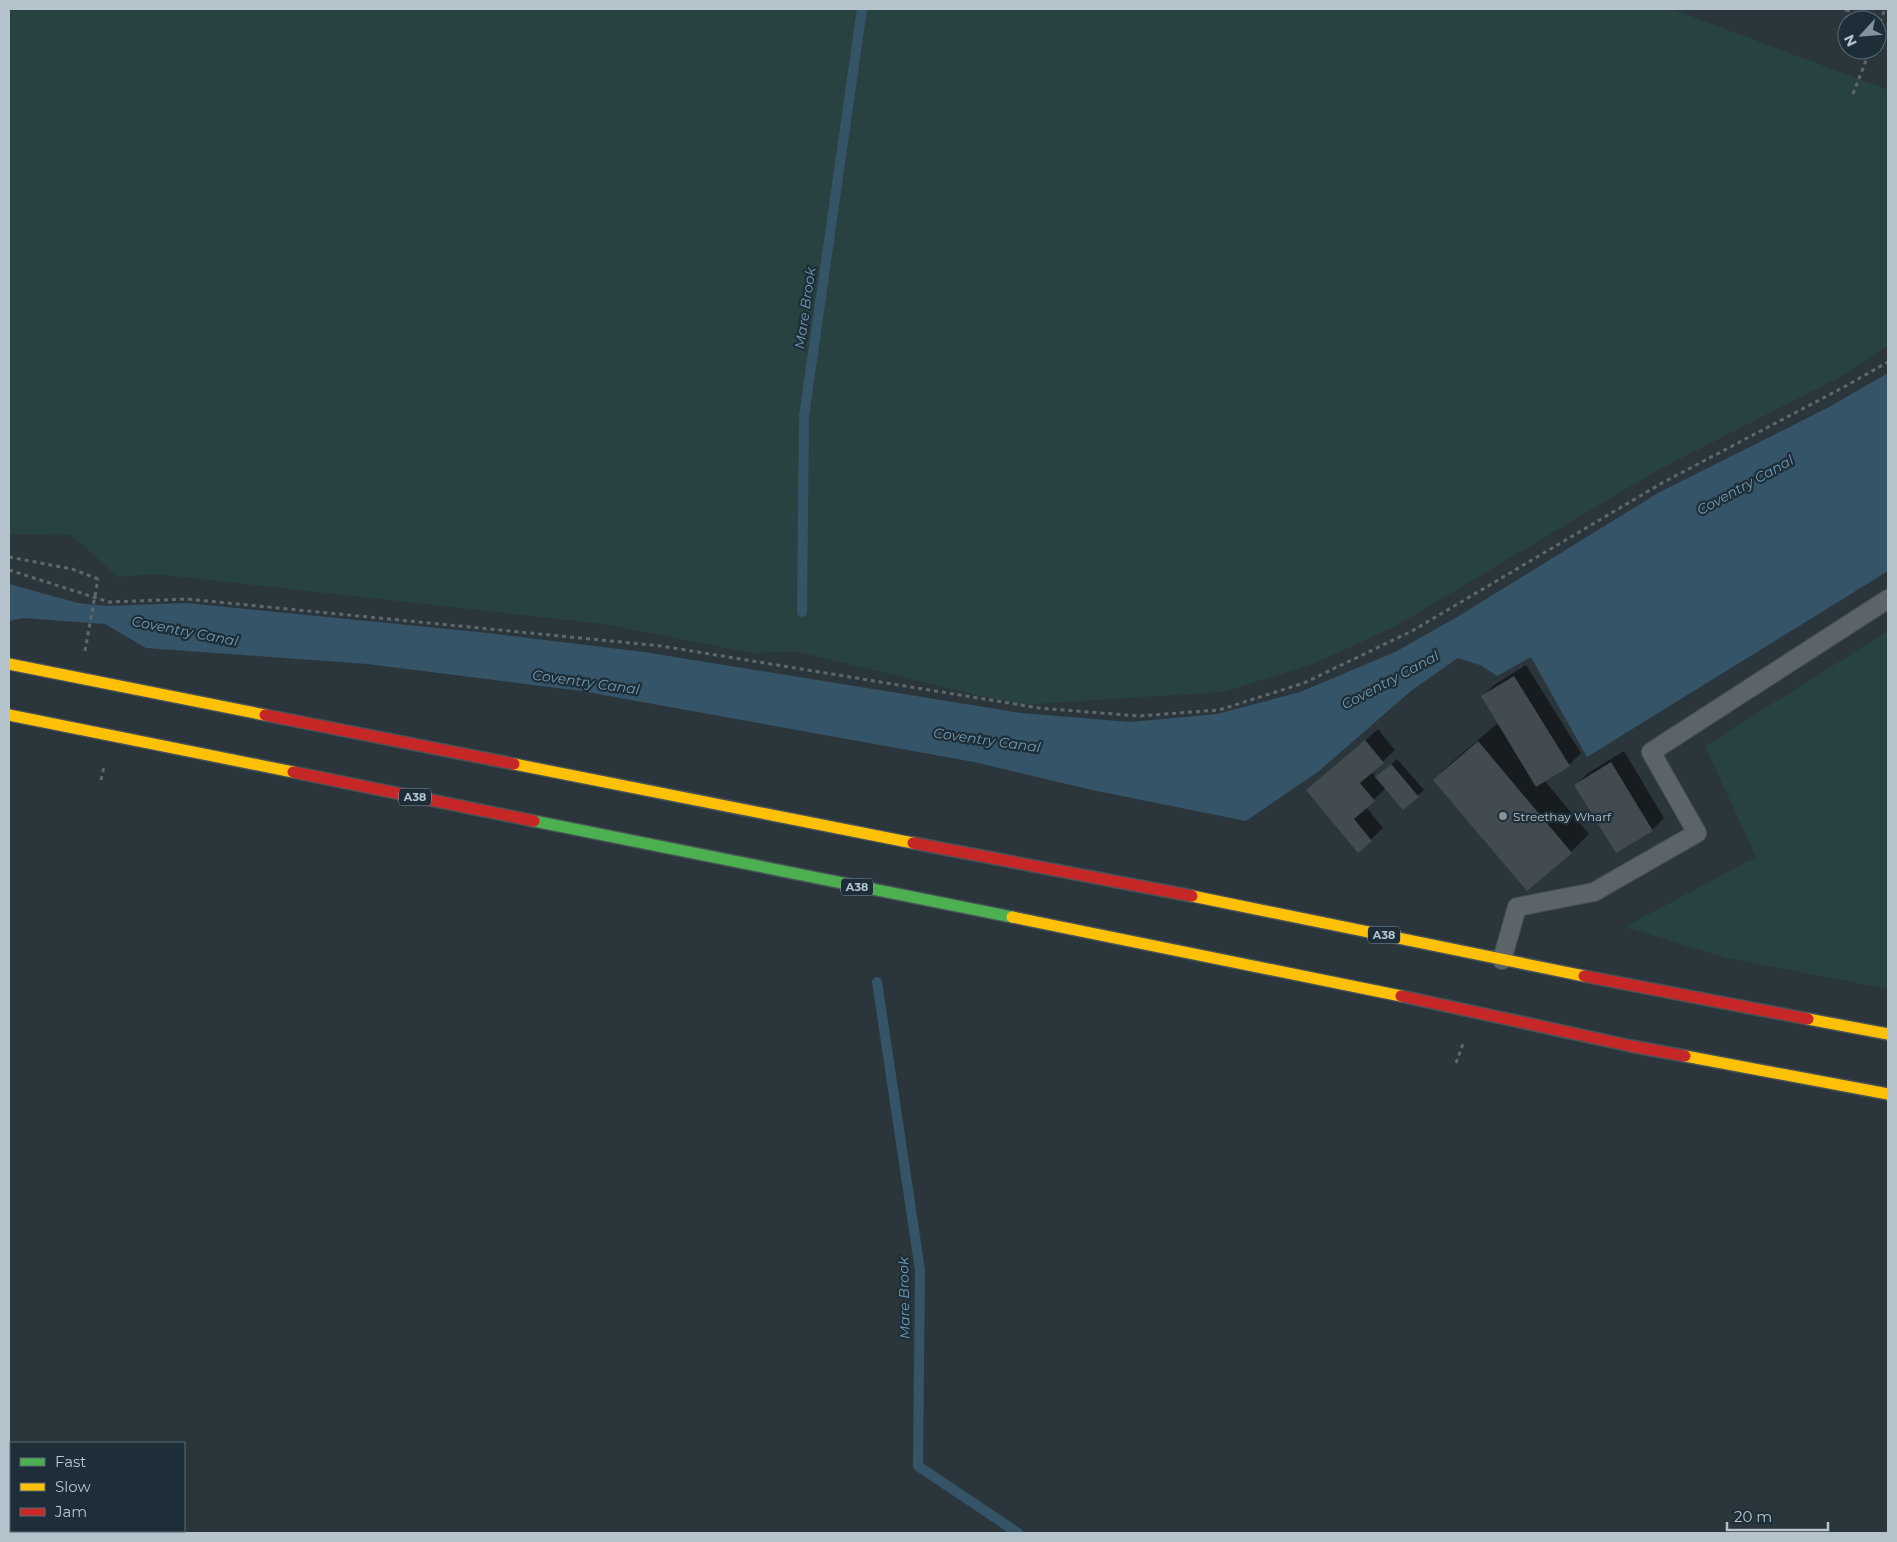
<svg xmlns="http://www.w3.org/2000/svg" width="1897" height="1542" viewBox="0 0 1897 1542" font-family="Montserrat,sans-serif">
	<style>
		.green { fill: #274240 }
		.water { fill: #355467 }
		.shadow { fill: #0007 }
		.lines { fill: none; stroke-linecap: round; stroke-linejoin: round }
		.stream { stroke: #355467; stroke-width: 10 }
		.building { fill: #424b50 }
		.lane-casing { stroke: #495156; stroke-width: 20 }
		.fast-casing { stroke: #485257; stroke-width: 14 }
		.slow-casing { stroke: #485257; stroke-width: 14 }
		.jam-casing { stroke: #485257; stroke-width: 14 }
		.path { stroke: #5e686b; stroke-width: 3; stroke-dasharray: 4 4; stroke-linecap: butt }
		.lane { stroke: #5b6469; stroke-width: 18 }
		.fast { stroke: #4caf50; stroke-width: 11 }
		.slow { stroke: #ffc107; stroke-width: 11 }
		.jam { stroke: #c62828; stroke-width: 11 }
		.rail { stroke: #5f676d; stroke-width: 4; stroke-dasharray: 5 5; stroke-linecap: butt }
		.path-bridge { stroke: #5e686b; stroke-width: 3; stroke-dasharray: 4 4; stroke-linecap: butt }
		.poi-dot { fill: #85929a; stroke: #1d2e38; stroke-width: 2 }
		.labels { text-anchor: middle; dominant-baseline: central; stroke-width: 4.5; stroke-linejoin: round; paint-order: stroke }
		.shield { fill: #1d2e38; stroke: #8796a0; stroke-width: 1 }
		.shield-label { font-size: 11px; font-weight: bold; fill: #b5c3cc }
		.poi-label { font-size: 12px; fill: #b5c3cc; stroke: #1d2e38; text-anchor: start }
		.water-label { font-size: 14px; font-style: italic; fill: #739bb2; stroke: #1d2e38 }
	</style>
	<rect width="100%" height="100%" fill="#2b363c"/>
	<g class="green">
		<path d="M9,9H1672L1888,90V346L1846,374L1656,471L1396,626L1313,664L1223,692L1019,705L798,652L752,653L603,624L155,574L118,577L71,535L9,534Z"/>
		<path d="M1888,631V989L1727,958L1625,927L1756,857L1705,746Z"/>
	</g>
	<path class="water" d="M1888,373V571L1587,757L1531,657L1497,676L1480,665L1458,658L1412,690L1319,771L1246,821L1092,790L974,762L581,691L367,664L146,648L105,624L23,618L9,621V584L78,603L107,606L186,603L488,633L644,652L1021,713L1130,722L1217,714L1300,692L1395,652L1457,617L1658,493L1829,407Z"/>
	<g class="shadow">
		<path d="M1526,665L1581,753L1569,765L1544,780L1589,834L1571,852L1434,780L1452,762L1498,723L1482,697L1494,685Z"/>
		<path d="M1378,729L1395,750L1372,772L1376,778L1397,759L1424,790L1403,808L1386,788L1366,807L1383,828L1359,851L1308,790Z"/>
		<path d="M1624,751L1664,818L1652,830L1576,785L1588,773Z"/>
	</g>
	<g class="lines">
		<g class="stream">
			<path d="M802,612L804,416L862,9"/>
			<path d="M877,982L920,1270L918,1466L1018,1533"/>
		</g>
	</g>
	<g class="building">
		<path d="M1514,676L1570,766L1536,787L1481,696Z"/>
		<path d="M1365,740L1384,763L1360,783L1375,801L1354,819L1372,841L1358,853L1306,790Z"/>
		<path d="M1478,741L1572,853L1527,891L1433,780Z"/>
		<path d="M1611,762L1653,831L1616,853L1574,785Z"/>
		<path d="M1391,764L1419,797L1403,810L1375,777Z"/>
	</g>
	<g class="lines">
		<g class="lane-casing">
			<path id="lane" d="M1502,960L1517,907L1594,892L1697,833L1651,752L1888,599"/>
		</g>
		<g class="fast-casing">
			<path id="fast" d="M534,821L1012,917"/>
		</g>
		<g class="slow-casing">
			<g id="slow">
				<path d="M9,664L265,715"/>
				<path d="M9,715L293,772"/>
				<path d="M514,764L913,843"/>
				<path d="M1192,896L1584,976"/>
				<path d="M1012,917L1401,996"/>
				<path d="M1808,1019L1888,1034"/>
				<path d="M1685,1056L1888,1094"/>
			</g>
		</g>
		<g class="jam-casing">
			<g id="jam">
				<path d="M265,715L514,764"/>
				<path d="M293,772L534,821"/>
				<path d="M913,843L1192,896"/>
				<path d="M1584,976L1808,1019"/>
				<path d="M1401,996L1631,1046L1685,1056"/>
			</g>
		</g>
		<g class="path">
			<path d="M1877,30L1885,9"/>
			<path d="M1853,94L1870,50"/>
			<path d="M9,557L72,569L98,579"/>
			<path d="M9,570L109,602L187,599L661,646L1039,708L1139,716L1219,710L1304,683L1412,631L1662,483L1844,387L1888,362"/>
			<path d="M101,780L104,766"/>
			<path d="M1456,1063L1464,1041"/>
		</g>
		<use href="#lane" class="lane"/>
		<use href="#fast" class="fast"/>
		<use href="#slow" class="slow"/>
		<use href="#jam" class="jam"/>
		<g class="rail">
			<path d="M1845,9L1874,20"/>
			<path d="M1877,21L1888,24"/>
		</g>
		<path class="path-bridge" d="M85,651L98,579"/>
	</g>
	<circle class="poi-dot" cx="1503" cy="816" r="5"/>
	<g class="labels">
		<g class="shield">
			<rect x="399" y="788.5" width="32" height="17" rx="4"/>
			<rect x="841" y="878.5" width="32" height="17" rx="4"/>
			<rect x="1368" y="926.5" width="32" height="17" rx="4"/>
		</g>
		<g class="shield-label">
			<text x="415" y="797">A38</text>
			<text x="857" y="887">A38</text>
			<text x="1384" y="935">A38</text>
		</g>
		<g class="poi-label">
			<text x="1513" y="816">Streethay Wharf</text>
		</g>
		<g class="water-label">
			<text transform="translate(805 308) rotate(-82)">Mare Brook</text>
			<text transform="translate(1745 485) rotate(-29)">Coventry Canal</text>
			<text transform="translate(185 631) rotate(11)">Coventry Canal</text>
			<text transform="translate(1390 680) rotate(-28)">Coventry Canal</text>
			<text transform="translate(586 682) rotate(8)">Coventry Canal</text>
			<text transform="translate(987 740) rotate(8)">Coventry Canal</text>
			<text transform="translate(904 1298) rotate(-91)">Mare Brook</text>
		</g>
	</g>
	<rect width="1897" height="1542" fill="none" stroke="#b5c3cc" stroke-width="20"/>
	<rect x="10" y="1442" width="175" height="90" fill="#1d2e38" stroke="#5a6a73"/>
	<rect x="20" y="1458" width="25" height="8" fill="#4caf50" stroke="#5a6a73"/>
	<text x="55" y="1467" font-size="15" fill="#b5c3cc">Fast</text>
	<rect x="20" y="1483" width="25" height="8" fill="#ffc107" stroke="#5a6a73"/>
	<text x="55" y="1492" font-size="15" fill="#b5c3cc">Slow</text>
	<rect x="20" y="1508" width="25" height="8" fill="#c62828" stroke="#5a6a73"/>
	<text x="55" y="1517" font-size="15" fill="#b5c3cc">Jam</text>
	<g transform="translate(1862 35) rotate(244)"><circle r="24" fill="#1d2e38" stroke="#5a6a73"/>
	<path d="M0-4L9 19L0 12L-9 19Z" fill="#85929a"/>
	<text y="-8" font-size="14" font-weight="bold" text-anchor="middle" fill="#b5c3cc">N</text>
	</g>
	<path d="M1727 1522v8h101v-8" fill="none" stroke="#b5c3cc" stroke-width="2.5"/>
	<text x="1734" y="1522" font-size="15" fill="#b5c3cc" stroke="#1d2e38" stroke-width="4" paint-order="stroke">20 m</text>
</svg>
